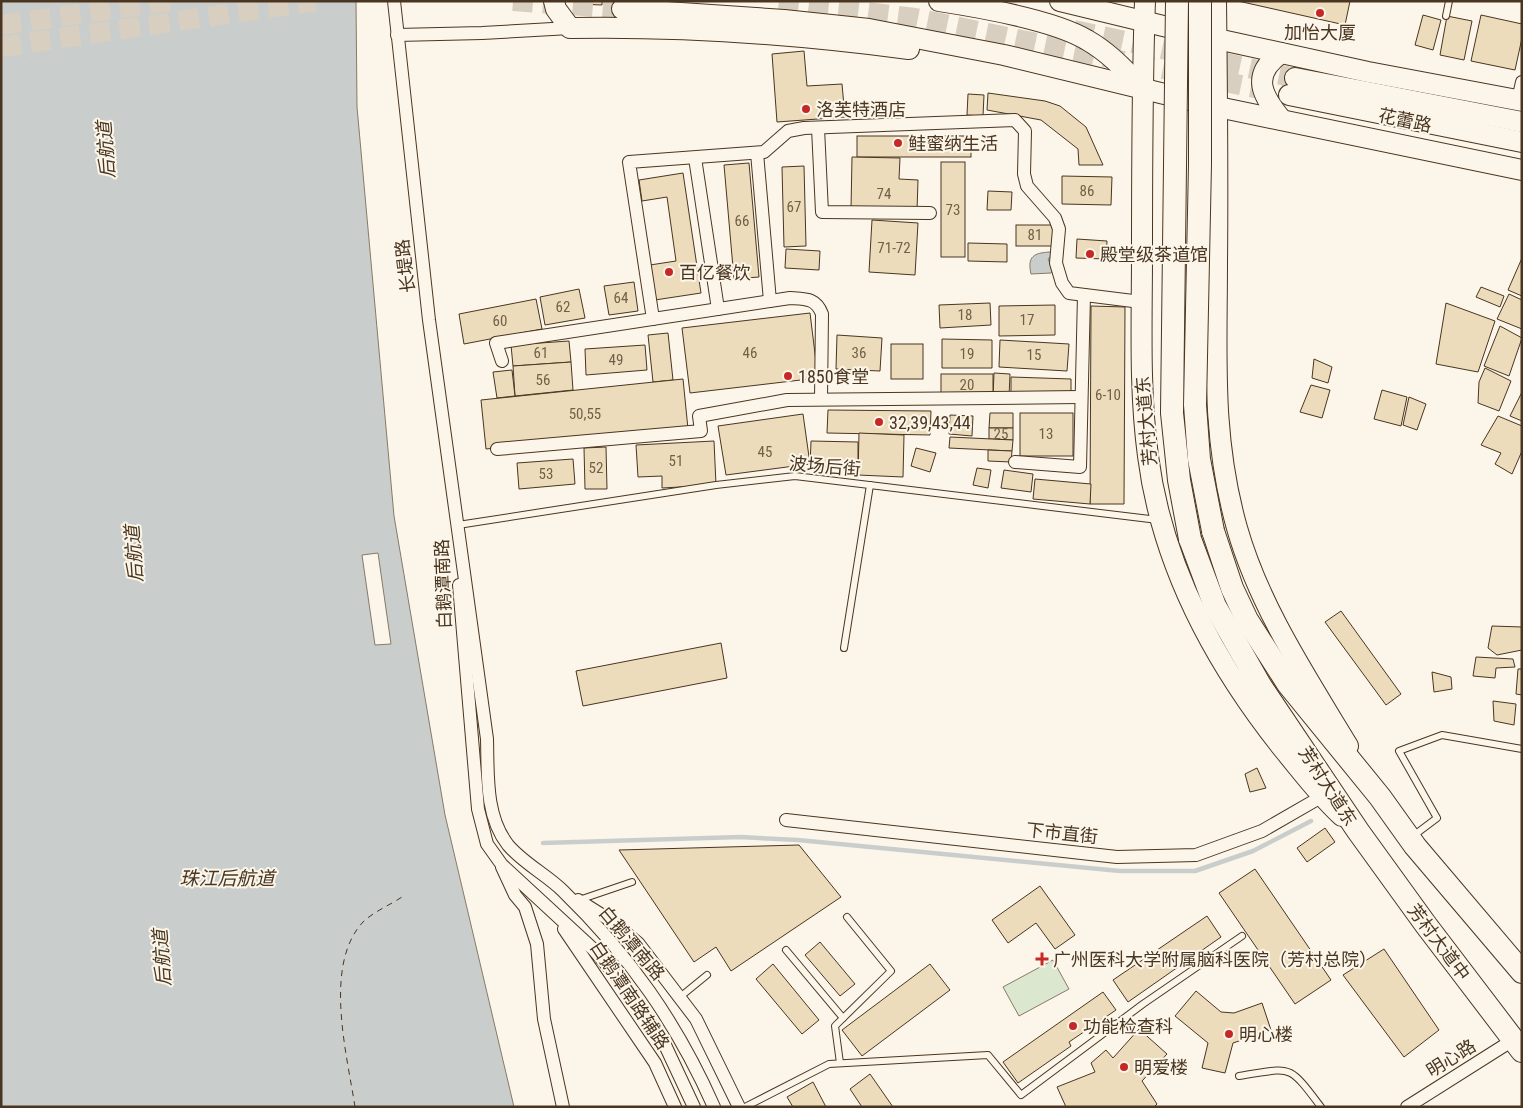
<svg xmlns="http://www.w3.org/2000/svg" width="1523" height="1108" viewBox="0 0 1523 1108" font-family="'Roboto Condensed','Noto Sans SC',sans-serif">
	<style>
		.green { fill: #dce7d0; stroke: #887966 }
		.water { fill: #c9cecd; stroke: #887966 }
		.pier { fill: #fbf6e9; stroke: #887966 }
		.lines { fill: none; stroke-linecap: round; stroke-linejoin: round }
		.stream { stroke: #c9cecd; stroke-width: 4.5 }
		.ferry { stroke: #4a3520; stroke-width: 1; stroke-dasharray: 6 5; stroke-linecap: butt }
		.building { fill: #ecdcbc; stroke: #4a3520 }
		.primary-tunnel { stroke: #d8cfc1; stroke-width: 20; stroke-dasharray: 20 10; stroke-linecap: butt }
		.lane-casing { stroke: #4a3520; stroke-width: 8 }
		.street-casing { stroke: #4a3520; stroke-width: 14 }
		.primary-casing { stroke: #4a3520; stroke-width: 22 }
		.highway-casing { stroke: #4a3520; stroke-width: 24 }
		.lane { stroke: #fbf6e9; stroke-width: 6 }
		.street { stroke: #fbf6e9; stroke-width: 12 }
		.primary { stroke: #fbf6e9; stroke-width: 20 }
		.highway { stroke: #fbf6e9; stroke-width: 22 }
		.highway-bridge-casing { stroke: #4a3520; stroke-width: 24; stroke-linecap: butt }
		.highway-bridge { stroke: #fbf6e9; stroke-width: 22 }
		.poi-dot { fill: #c62828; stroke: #fbf6e9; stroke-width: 2 }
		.labels { text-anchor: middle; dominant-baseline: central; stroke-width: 4; stroke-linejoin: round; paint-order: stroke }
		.number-label { font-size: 15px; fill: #725f47 }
		.poi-label { font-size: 18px; fill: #4a3520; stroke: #fbf6e9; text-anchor: start }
		.street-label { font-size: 18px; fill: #4a3520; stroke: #fbf6e9 }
		.water-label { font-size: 19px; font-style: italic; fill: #4a3520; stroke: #fbf6e9 }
	</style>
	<rect width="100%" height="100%" fill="#fbf6e9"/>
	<path class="green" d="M1053,960L1069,989L1019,1016L1003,987Z"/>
	<g class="water">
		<path d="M1,1H356L357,107L394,516L445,815L514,1107H1Z"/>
		<path d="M1050,252L1052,256L1048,259L1053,270L1051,273L1031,274C1027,256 1034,253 1050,252Z"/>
	</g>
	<path class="pier" d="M378,553L391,644L375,645L362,555Z"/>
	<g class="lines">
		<path class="stream" d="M543,843L740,837L798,840L1120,871H1195L1253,851L1311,821"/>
		<path class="ferry" d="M355,1107C347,1054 323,965 363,922C373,912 390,905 402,897"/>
	</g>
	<g class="building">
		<path d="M579,1H602V5L578,4Z"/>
		<path d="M1238,1H1350L1345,25Z"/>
		<path d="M1423,15L1441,20L1433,50L1415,45Z"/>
		<path d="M1481,15L1522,24V38L1515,70L1471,61Z"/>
		<path d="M1447,16L1472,21L1464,60L1440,55Z"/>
		<path d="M804,51L807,86L842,84L845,117L777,122L772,54Z"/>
		<path d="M988,93L1045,101L1060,106L1086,127L1103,165H1079L1078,149L1041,120L987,110Z"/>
		<path d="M968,94L984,95L983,116L967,115Z"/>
		<rect x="857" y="136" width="114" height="21"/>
		<path d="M852,157L900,158L899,179L918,180L917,211L851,209Z"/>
		<rect x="941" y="162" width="24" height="95"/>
		<path d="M749,163L759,277L734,279L724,165Z"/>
		<path d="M804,166L806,246L784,247L782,167Z"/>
		<path d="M683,173L701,293L655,300L650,265L676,261L667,197L642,201L639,180Z"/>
		<path d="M1062,176L1112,177L1111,205L1062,204Z"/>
		<path d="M988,191L1012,192L1011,210H987Z"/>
		<path d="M872,220L918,223L915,275L869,272Z"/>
		<rect x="1016" y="225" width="39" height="21"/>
		<path d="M1077,239L1107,241L1106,259L1076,258Z"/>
		<path d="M968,243L1007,244V262L968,261Z"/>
		<path d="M786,249L820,251L819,270L785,268Z"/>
		<path d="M1522,258V296L1508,290Z"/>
		<path d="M634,282L638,311L609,315L604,286Z"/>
		<path d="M1481,287L1504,296L1500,307L1476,297Z"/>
		<path d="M579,289L585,318L545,325L540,297Z"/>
		<path d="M1509,294L1522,300V329L1497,319Z"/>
		<path d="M536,299L542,329L464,344L459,314Z"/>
		<path d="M990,303L991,325L940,328L939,305Z"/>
		<path d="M1446,303L1495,321L1478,372L1436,364Z"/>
		<path d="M1055,305V335L999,336V306Z"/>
		<path d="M1091,306L1125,307L1124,504H1090Z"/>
		<path d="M810,313L818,378L690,393L682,328Z"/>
		<path d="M1500,326L1522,338L1509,376L1484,366Z"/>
		<path d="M668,333L673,380L653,382L648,335Z"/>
		<path d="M837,335L882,338L880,371L836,369Z"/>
		<path d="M942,339L992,340V368H942Z"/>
		<path d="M1000,340L1069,344L1067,371L999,367Z"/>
		<path d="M569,341L571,362L513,366L511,345Z"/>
		<rect x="891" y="344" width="32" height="35"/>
		<path d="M645,345L647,370L586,375L585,349Z"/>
		<path d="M1314,359L1332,367L1328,383L1312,378Z"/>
		<path d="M571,362L573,390L515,396L513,366Z"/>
		<path d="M1485,368L1511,381L1499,411L1478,403L1479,382Z"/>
		<path d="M512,370L515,396L497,398L493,372Z"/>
		<path d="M994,373L1010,374L1009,397H993Z"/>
		<rect x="941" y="374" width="52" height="21"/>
		<path d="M1011,377L1071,379V396L1011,394Z"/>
		<path d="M683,379L688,429L486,449L481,400Z"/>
		<path d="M1311,385L1330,390L1322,418L1300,412Z"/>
		<path d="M1382,390L1407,397L1401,426L1374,419Z"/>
		<path d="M1522,392V421L1510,416Z"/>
		<path d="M1409,397L1426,404L1417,430L1403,425Z"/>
		<path d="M828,410L931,411L930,435L827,433Z"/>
		<path d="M990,413H1013V428H989Z"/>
		<rect x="1020" y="413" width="53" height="43"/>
		<path d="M803,414L810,464L726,475L718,426Z"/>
		<path d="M950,415L973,416L972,436L949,434Z"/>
		<path d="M1498,416L1522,426V451L1512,474L1495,464L1501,453L1481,445Z"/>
		<path d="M989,428H1013V440L989,439Z"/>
		<path d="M859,433L904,435L903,477L858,475Z"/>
		<path d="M950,437L1013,440L1012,451L949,448Z"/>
		<path d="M714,441L716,485L662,488V476L638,477L636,445Z"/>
		<path d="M811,441L858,442V467H810Z"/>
		<path d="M606,447L607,489H585L584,448Z"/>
		<path d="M916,448L936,453L930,472L911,466Z"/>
		<path d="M988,450L1012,451L1011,462L988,461Z"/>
		<path d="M573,459L575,484L519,489L517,463Z"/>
		<path d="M977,468L991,470L988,488L973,485Z"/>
		<path d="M1004,470L1033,474L1031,492L1001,488Z"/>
		<path d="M1035,479L1091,484L1090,504L1033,499Z"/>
		<path d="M1341,611L1401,694L1386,705L1325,622Z"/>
		<path d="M1492,626L1522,627V650L1497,655L1488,648Z"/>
		<path d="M721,643L727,678L583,706L576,671Z"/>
		<path d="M1476,657L1513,659L1515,667L1496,668L1495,678L1473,676Z"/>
		<path d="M1518,669H1522V695L1516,694Z"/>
		<path d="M1432,672L1451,677L1452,689L1434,692Z"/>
		<path d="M1493,701L1516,704L1514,725L1494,721Z"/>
		<path d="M1257,768L1266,788L1250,792L1245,774Z"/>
		<path d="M1325,828L1335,842L1307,862L1297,848Z"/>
		<path d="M799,845L841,897L731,971L716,947L694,962L619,850Z"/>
		<path d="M1255,869L1331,980L1295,1004L1219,893Z"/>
		<path d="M1040,886L1075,935L1055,949L1036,923L1008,943L992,920Z"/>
		<path d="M1207,916L1221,937L1128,1002L1113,980Z"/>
		<path d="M820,942L855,984L840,996L805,955Z"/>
		<path d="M1384,949L1439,1030L1404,1057L1343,975Z"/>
		<path d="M773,964L819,1020L802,1034L756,979Z"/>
		<path d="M930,964L950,990L862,1056L842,1030Z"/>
		<path d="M1196,991L1221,1012L1234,1013L1262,1003L1271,1030L1233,1043L1225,1073L1202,1068L1208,1043L1175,1016Z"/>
		<path d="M1103,992L1116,1010L1069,1042L1071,1046L1018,1083L1003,1062Z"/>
		<path d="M1139,1029L1167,1054L1142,1081L1157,1104L1154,1107H1066L1057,1087L1095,1072L1091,1063L1106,1050L1113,1058Z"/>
		<path d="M870,1074L893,1107H862L850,1089Z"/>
		<path d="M813,1082L826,1107H793L787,1097Z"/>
	</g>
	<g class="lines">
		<g class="primary-tunnel">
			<path d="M513,1L622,9"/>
			<path d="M779,1L915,18L1289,95"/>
			<path d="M1,25L170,1"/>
			<path d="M1074,30L1295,78"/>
			<path d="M1,47L315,1"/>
		</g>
		<g class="lane-casing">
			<g id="lane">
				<path d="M1446,16L1449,1"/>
				<path d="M458,525L716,485L795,476L1158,520"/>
				<path d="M844,648L870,485"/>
				<path d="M1413,836L1437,818L1399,751L1442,735L1522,749"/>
				<path d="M579,900L632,882"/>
				<path d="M786,950L843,1018"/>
				<path d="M680,997L707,975"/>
				<path d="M840,1063L835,1026L891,971L847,917"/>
				<path d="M1239,1076C1292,1068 1287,1062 1321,1107"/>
				<path d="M745,1107L829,1064L988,1055L1021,1095L1143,1004L1242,936"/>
			</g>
		</g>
		<g class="street-casing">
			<g id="street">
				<path d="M394,1L429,320L487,739C488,774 485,816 508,845C523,863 547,875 563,891C629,955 677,1023 714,1107"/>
				<path d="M397,35L482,33L570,28"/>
				<path d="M1518,100L1522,82"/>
				<path d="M818,128L822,212L930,213"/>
				<path d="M757,153L770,301"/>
				<path d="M695,158L718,309"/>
				<path d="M653,319L629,162L764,152L788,131L804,128L1015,120L1025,131L1024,174L1027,186L1055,218L1059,229L1056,263L1062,283L1069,293L1141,302"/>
				<path d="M502,361L496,343L790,298C806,299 816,298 822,314L821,399"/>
				<path d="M497,449L701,431L699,416L787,400L1080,397"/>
				<path d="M1015,462L1080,467L1084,295"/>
				<path d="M459,585L478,809L487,844L502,865L593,949L625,986L665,1045L694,1107"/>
				<path d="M786,820L1117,857L1196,855L1262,831L1321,797"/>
				<path d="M502,867L515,895L525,907L537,944L544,1019L563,1107"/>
				<path d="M578,900L613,922L638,943L696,1019L739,1107"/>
				<path d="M564,929L655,1063L675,1107"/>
				<path d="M1407,1107L1513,1040"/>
			</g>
		</g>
		<g class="primary-casing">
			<g id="primary">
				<path d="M554,1L556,9L570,28C684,26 796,34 909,49"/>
				<path d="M939,1C978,7 1054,20 1087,40C1108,52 1126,70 1141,88"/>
				<path d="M1060,1L1217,39L1368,72L1522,101"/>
				<path d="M1145,1C1142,86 1142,170 1142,255C1142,322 1139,389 1148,456C1162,566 1216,665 1284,750C1303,773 1320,796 1342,816"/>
				<path d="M1216,1C1217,88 1218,175 1217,262C1217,356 1211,436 1237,528C1259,606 1307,678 1348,746"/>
				<path d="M622,9L784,20L869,29L1004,55L1218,107L1522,170"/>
				<path d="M1281,53C1250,75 1262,96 1282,120"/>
				<path d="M1295,78L1522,122"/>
				<path d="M1289,95L1522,142"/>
			</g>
		</g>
		<g class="highway-casing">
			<g id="highway">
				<path d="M1213,531L1232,588L1247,620L1288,684L1380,797L1415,846L1522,972"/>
				<path d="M1190,539L1215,606L1260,685L1358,831L1426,925L1522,1051"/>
			</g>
		</g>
		<use href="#lane" class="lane"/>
		<use href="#street" class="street"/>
		<use href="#primary" class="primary"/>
		<use href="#highway" class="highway"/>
		<g class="highway-bridge-casing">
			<g id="highway-bridge">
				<path d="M1177,1L1172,413L1179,480L1190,539"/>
				<path d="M1200,1V164L1195,405L1199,459L1213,531"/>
			</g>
		</g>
		<use href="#highway-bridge" class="highway-bridge"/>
	</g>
	<g class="poi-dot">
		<circle cx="1320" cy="13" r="5"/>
		<circle cx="806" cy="109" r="5"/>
		<circle cx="898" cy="143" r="5"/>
		<circle cx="1090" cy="254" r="5"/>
		<circle cx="669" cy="272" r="5"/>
		<circle cx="788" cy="376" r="5"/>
		<circle cx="879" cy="422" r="5"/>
		<path d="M1039.5 951.5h5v5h5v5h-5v5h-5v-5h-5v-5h5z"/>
		<circle cx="1073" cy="1026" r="5"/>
		<circle cx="1229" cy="1034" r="5"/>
		<circle cx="1124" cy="1067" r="5"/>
	</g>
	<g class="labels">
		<g class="number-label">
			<text x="1087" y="191">86</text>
			<text x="884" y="194">74</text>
			<text x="794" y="207">67</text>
			<text x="953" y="210">73</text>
			<text x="742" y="221">66</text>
			<text x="1035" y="235">81</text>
			<text x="894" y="248">71-72</text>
			<text x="621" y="298">64</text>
			<text x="563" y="307">62</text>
			<text x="965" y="315">18</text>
			<text x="1027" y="320">17</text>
			<text x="500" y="321">60</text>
			<text x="541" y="353">61</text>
			<text x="750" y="353">46</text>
			<text x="859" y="353">36</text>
			<text x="967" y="354">19</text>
			<text x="1034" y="355">15</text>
			<text x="616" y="360">49</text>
			<text x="543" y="380">56</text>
			<text x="967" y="385">20</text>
			<text x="1108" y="395">6-10</text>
			<text x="585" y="414">50,55</text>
			<text x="1001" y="434">25</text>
			<text x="1046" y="434">13</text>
			<text x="765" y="452">45</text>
			<text x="676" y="461">51</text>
			<text x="596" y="468">52</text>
			<text x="546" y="474">53</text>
		</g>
		<g class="poi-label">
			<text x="1320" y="32" text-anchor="middle">加怡大厦</text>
			<text x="816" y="109">洛芙特酒店</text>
			<text x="908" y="143">鲑蜜纳生活</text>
			<text x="1100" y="254">殿堂级茶道馆</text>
			<text x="679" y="272">百亿餐饮</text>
			<text x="798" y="376">1850食堂</text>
			<text x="889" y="422">32,39,43,44</text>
			<text x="1053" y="959">广州医科大学附属脑科医院（芳村总院）</text>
			<text x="1083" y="1026">功能检查科</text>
			<text x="1239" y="1034">明心楼</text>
			<text x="1134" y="1067">明爱楼</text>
		</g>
		<g class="street-label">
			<text transform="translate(1405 120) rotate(12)">花蕾路</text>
			<text transform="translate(405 266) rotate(-97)">长堤路</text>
			<text transform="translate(1146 421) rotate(-95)">芳村大道东</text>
			<text transform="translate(825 466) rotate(5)">波场后街</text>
			<text transform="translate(443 584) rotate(-92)">白鹅潭南路</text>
			<text transform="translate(1328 786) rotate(57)">芳村大道东</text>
			<text transform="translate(1062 833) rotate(6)">下市直街</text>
			<text transform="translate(1439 942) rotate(53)">芳村大道中</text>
			<text transform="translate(632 943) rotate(50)">白鹅潭南路</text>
			<text transform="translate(630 995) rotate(56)">白鹅潭南路辅路</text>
			<text transform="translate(1451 1058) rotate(-32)">明心路</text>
		</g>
		<g class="water-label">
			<text transform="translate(106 150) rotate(-94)">后航道</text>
			<text transform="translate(134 554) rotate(-94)">后航道</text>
			<text x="227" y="878">珠江后航道</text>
			<text transform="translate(162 958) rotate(-94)">后航道</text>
		</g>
	</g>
	<rect width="1523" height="1108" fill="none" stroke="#4a3520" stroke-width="5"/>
</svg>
